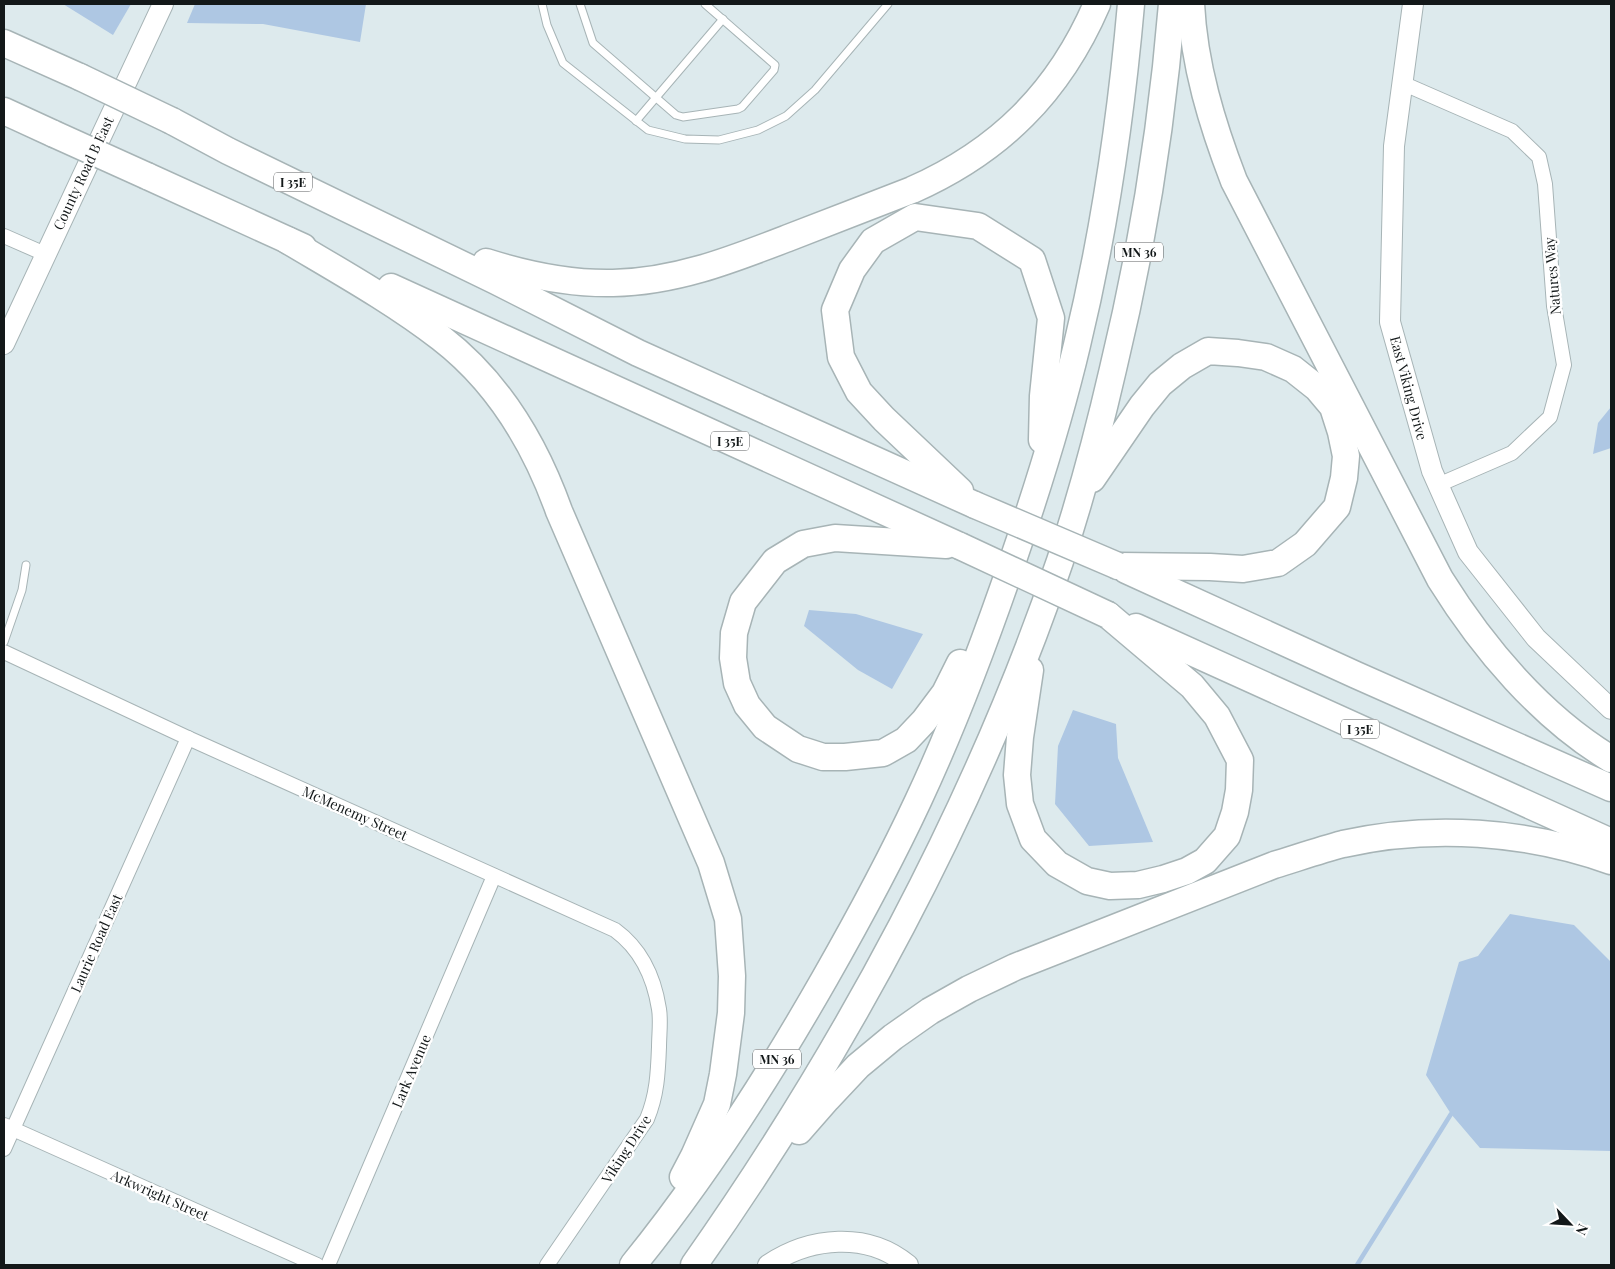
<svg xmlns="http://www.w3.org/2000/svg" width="1615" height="1269" viewBox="0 0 1615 1269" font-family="'Playfair Display',serif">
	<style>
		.water { fill: #aec7e3 }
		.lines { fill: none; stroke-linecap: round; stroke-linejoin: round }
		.stream { stroke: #aec7e3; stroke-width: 4.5 }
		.lane-casing { stroke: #a7b4b6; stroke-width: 9 }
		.street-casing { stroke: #a7b4b6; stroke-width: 16 }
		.secondary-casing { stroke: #a7b4b6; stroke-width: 22 }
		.highway-casing { stroke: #a7b4b6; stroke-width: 29 }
		.lane { stroke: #fff; stroke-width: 7 }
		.street { stroke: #fff; stroke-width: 14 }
		.secondary { stroke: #fff; stroke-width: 20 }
		.highway { stroke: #fff; stroke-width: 26 }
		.highway-bridge-casing { stroke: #a7b4b6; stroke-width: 29; stroke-linecap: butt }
		.highway-bridge { stroke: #fff; stroke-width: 26 }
		.labels { text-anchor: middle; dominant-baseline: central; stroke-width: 5; stroke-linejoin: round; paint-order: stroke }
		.shield { fill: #fff; stroke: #5a5d5e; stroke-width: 1 }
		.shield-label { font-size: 12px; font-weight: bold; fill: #131819 }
		.street-label { font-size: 14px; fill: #131819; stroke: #fff }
	</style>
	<rect width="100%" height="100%" fill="#ddeaed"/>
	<g class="water">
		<path d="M63,4H131L113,35Z"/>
		<path d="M195,4H366L360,42L263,24L187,23Z"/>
		<path d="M1611,407V448L1593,454L1598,423Z"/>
		<path d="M809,610L856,614L923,634L892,689L858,670L804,626Z"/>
		<path d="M1073,710L1116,724L1118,758L1153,842L1089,846L1055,804L1058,746Z"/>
		<path d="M1510,914L1574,925L1611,962V1151L1480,1148L1451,1114L1426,1075L1459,962L1478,956Z"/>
	</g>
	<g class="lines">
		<path class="stream" d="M1357,1265L1451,1114"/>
		<g class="lane-casing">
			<g id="lane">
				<path d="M542,4L547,25L563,63L648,130L685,139L719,140L758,130L786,116L815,90L888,4"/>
				<path d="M580,4L593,43L676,115L683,117L738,109L742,107L774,70L775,65L705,4"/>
				<path d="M636,121L723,19"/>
				<path d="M4,642L22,590L26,565"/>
			</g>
		</g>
		<g class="street-casing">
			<g id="street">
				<path d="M1402,83L1512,131L1539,157L1545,184L1554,306L1564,365L1550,417L1512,453L1438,485"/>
				<path d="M4,236L45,254"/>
				<path d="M4,652L188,738L615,930C641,949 654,977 659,1009C661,1021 659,1035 659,1047C658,1073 657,1095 647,1119L547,1265"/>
				<path d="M4,1125L317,1265"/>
				<path d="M4,1149L188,738"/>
				<path d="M328,1265L494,876"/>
			</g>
		</g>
		<g class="secondary-casing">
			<g id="secondary">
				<path d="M1413,4L1394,146L1390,322L1432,471L1468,552L1536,638L1611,709"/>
				<path d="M4,344L163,4"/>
				<path d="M768,1265C810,1237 867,1231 908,1265"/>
			</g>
		</g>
		<g class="highway-casing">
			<g id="highway">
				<path d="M1191,4C1194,65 1212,124 1234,181L1440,579C1483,648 1541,717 1611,759"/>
				<path d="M4,43L80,77"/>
				<path d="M4,111L54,134"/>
				<path d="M172,121L228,151L496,281L638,353L975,505"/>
				<path d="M147,176L303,247"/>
				<path d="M287,240C339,271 393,301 441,338C498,382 535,444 559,511L711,863L728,919L732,976L731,1013L723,1074L717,1104L694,1156L683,1177"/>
				<path d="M486,262C527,275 569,284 613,283C675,282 731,260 788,238C829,222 871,206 912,190C1000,151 1059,92 1097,4"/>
				<path d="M391,287L960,546"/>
				<path d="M1092,479L1142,406L1160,384L1182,366L1208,351L1238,353L1266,357L1293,369L1317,388L1333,407L1341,432L1346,456L1344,478L1337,507L1305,544L1278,563L1243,569L1210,567L1118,566"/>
				<path d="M960,491L884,419L859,392L841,357L835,310L852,270L873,241L915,217L978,226L1032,260L1051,318L1043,396L1042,440"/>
				<path d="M946,545L835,538L803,544L775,561L743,602L734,633L733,658L737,683L747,705L765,727L798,749L823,757H845L883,753L906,740L924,721L945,693L960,663"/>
				<path d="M1126,570L1356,675L1611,788"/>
				<path d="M1136,627L1611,842"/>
				<path d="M1030,670L1020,737L1017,775L1020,804L1033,839L1057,864L1087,881L1110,886L1138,885L1163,879L1187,871L1205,861L1227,836L1235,812L1239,790L1240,760L1217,716L1192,686L1108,615"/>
				<path d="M799,1131L827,1099L858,1066L893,1037L930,1011L969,989L1015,967L1274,865C1297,858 1320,850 1343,844C1431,824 1527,831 1611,861"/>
				<path d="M633,1265C705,1176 768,1078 825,978C858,920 890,861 918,801C955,722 986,639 1014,557C1038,487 1060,417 1077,345C1104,233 1121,118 1131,4"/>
				<path d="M694,1265C844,1052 976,808 1060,561C1081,498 1098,434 1113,369C1142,249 1162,127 1172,4"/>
			</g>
		</g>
		<use href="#lane" class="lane"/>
		<use href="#street" class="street"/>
		<use href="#secondary" class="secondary"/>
		<use href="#highway" class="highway"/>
		<g class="highway-bridge-casing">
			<g id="highway-bridge">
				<path d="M80,77L172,121"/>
				<path d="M54,134L147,176"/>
				<path d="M975,505L1118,566"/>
				<path d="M960,546L1108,615"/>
			</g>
		</g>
		<use href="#highway-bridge" class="highway-bridge"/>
	</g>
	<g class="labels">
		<g class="shield">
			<rect x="274" y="172.5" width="38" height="19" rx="4"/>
			<rect x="1115" y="242.5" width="48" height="19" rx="4"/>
			<rect x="711" y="431.5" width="38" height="19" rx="4"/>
			<rect x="1341" y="719.5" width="38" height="19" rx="4"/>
			<rect x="753" y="1049.5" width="48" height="19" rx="4"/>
		</g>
		<g class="shield-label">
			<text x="293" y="182">I 35E</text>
			<text x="1139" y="252">MN 36</text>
			<text x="730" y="441">I 35E</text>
			<text x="1360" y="729">I 35E</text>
			<text x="777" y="1059">MN 36</text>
		</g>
		<g class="street-label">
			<text transform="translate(83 173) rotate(-65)">County Road B East</text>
			<text transform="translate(1552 276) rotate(-95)">Natures Way</text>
			<text transform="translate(1409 388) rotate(75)">East Viking Drive</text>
			<text transform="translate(355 813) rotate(24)">McMenemy Street</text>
			<text transform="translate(96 943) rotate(-66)">Laurie Road East</text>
			<text transform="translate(411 1071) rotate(-67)">Lark Avenue</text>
			<text transform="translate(626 1149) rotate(-57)">Viking Drive</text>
			<text transform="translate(160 1195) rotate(24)">Arkwright Street</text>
		</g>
	</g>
	<rect width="1615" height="1269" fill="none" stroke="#131819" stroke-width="10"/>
	<g transform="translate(1570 1224) rotate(115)" stroke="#ffffff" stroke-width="4" paint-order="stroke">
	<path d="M0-4L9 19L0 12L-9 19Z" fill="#131819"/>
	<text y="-8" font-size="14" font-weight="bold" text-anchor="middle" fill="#131819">N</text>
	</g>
</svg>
